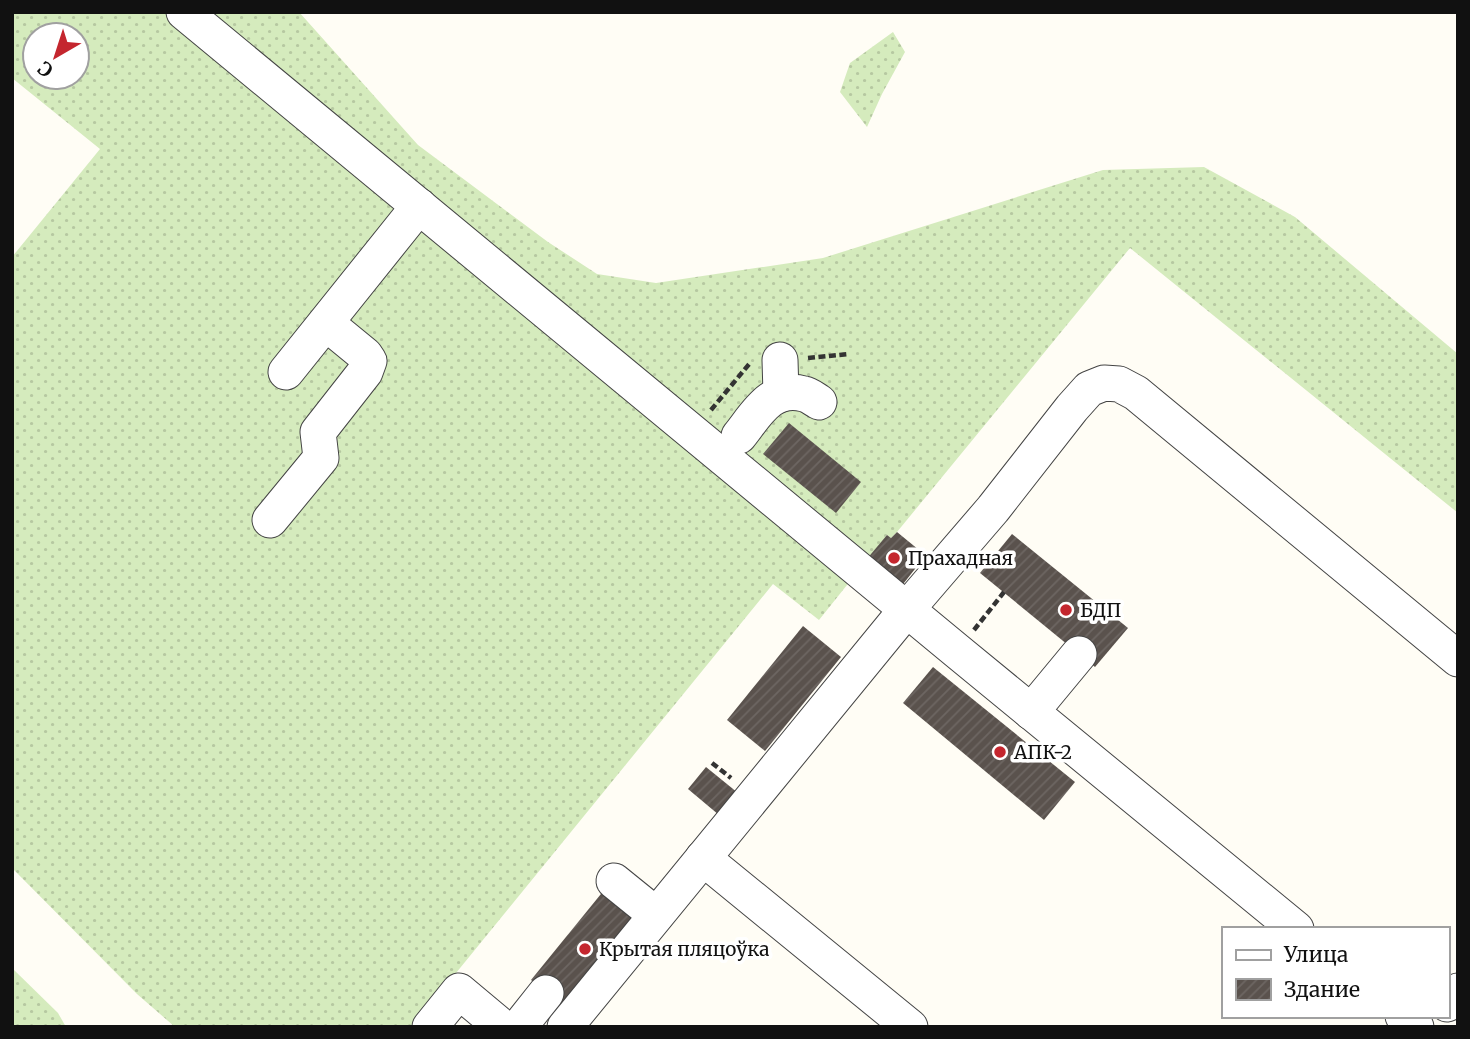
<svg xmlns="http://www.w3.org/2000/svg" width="1470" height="1039" viewBox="0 0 1470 1039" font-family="Merriweather,serif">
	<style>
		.grass { fill: url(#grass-dots); fill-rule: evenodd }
		.building { fill: url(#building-hatch) }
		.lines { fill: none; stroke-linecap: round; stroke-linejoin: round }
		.minor-casing { stroke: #444; stroke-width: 37 }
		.path { stroke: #333; stroke-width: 4.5; stroke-dasharray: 7 3.5; stroke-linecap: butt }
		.minor { stroke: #fff; stroke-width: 35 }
		.poi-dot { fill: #c4262e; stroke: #fff; stroke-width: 2.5 }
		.labels { text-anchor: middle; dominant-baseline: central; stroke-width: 7; stroke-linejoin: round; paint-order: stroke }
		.poi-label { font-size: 19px; fill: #111; stroke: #fff; text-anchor: start }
	</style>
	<defs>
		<pattern id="grass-dots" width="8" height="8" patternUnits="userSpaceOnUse" patternTransform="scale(1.75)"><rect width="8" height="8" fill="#d5ebbd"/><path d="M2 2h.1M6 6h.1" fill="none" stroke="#b6c8a1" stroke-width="1.8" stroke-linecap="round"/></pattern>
		<pattern id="building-hatch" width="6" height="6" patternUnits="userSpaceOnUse" patternTransform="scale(1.75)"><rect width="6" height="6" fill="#5a524d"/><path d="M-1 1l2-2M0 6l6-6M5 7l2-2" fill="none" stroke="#6d6662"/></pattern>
	</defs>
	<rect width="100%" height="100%" fill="#fffdf5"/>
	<g class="grass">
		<path d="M12,12H299L418,145L548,242L597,274L656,283L823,258L1103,170L1204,167L1295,217L1458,354V513L1130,248L897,532L891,538L887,535L819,620L773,584L412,1027H175L137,994L12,868V257L100,149L12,78ZM35,35H77V77H35Z"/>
		<path d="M893,32L905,52L882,94L867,127L840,92L850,63Z"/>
		<path d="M12,968L58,1013L66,1027H12Z"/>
	</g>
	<g class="building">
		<path d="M789,423L861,482L836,513L763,454Z"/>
		<path d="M897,532L919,550L916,554L922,560L900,588L866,560L887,535L891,538Z"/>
		<path d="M1012,534L1128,628L1095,667L980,573Z"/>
		<path d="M803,626L841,657L765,751L727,720Z"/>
		<path d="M933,667L1075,782L1044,820L903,703Z"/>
		<path d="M706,767L738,793L719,815L688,789Z"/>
		<path d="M605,889L640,917L566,1008L531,980Z"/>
	</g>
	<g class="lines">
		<g class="minor-casing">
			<g id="minor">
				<path d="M184,12L957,651L1296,929"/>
				<path d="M780,360L781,394"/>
				<path d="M286,372L419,206"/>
				<path d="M739,436C756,415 771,385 804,394C809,395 814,399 819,402"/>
				<path d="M270,520L321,458L318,432L365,372L369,361L365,355L326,323"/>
				<path d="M1031,712L1079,654"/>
				<path d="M703,858L910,1027"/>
				<path d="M614,881L656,915"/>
				<path d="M1447,1004L1458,991"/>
				<path d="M1403,1016L1416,1027"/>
				<path d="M430,1027L459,991L502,1027"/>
				<path d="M519,1027L546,993"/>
				<path d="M565,1027L907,609L993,509L1072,408L1089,389L1104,383L1119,384L1136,393L1458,659"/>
			</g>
		</g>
		<g class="path">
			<path d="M808,358L849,354"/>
			<path d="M711,410L750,363"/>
			<path d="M974,630L1004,592"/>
			<path d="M712,763L731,778"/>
		</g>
		<use href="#minor" class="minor"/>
	</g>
	<g class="poi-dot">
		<circle cx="894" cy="558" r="7"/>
		<circle cx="1066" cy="610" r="7"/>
		<circle cx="1000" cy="752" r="7"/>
		<circle cx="585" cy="949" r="7"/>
	</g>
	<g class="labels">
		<g class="poi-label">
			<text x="908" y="558">Прахадная</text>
			<text x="1080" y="610">БДП</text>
			<text x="1014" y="752">АПК-2</text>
			<text x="599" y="949">Крытая пляцоўка</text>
		</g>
	</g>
	<rect width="1470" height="1039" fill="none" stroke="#111111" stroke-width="28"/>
	<rect x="1222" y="927" width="228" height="91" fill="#ffffff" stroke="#a0a0a0" stroke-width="2"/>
	<rect x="1236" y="950" width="35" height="10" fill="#ffffff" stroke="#a0a0a0" stroke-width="2"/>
	<text x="1284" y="962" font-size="21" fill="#111111">Улица</text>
	<rect x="1236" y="979" width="35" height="21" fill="url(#building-hatch)" stroke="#a0a0a0" stroke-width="2"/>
	<text x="1284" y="997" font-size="21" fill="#111111">Здание</text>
	<g transform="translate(56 56) rotate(219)"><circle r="33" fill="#ffffff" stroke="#a0a0a0" stroke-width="2"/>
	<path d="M0-5L12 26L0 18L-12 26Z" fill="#c4262e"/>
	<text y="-10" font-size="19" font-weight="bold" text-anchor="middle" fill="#111111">С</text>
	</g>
</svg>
